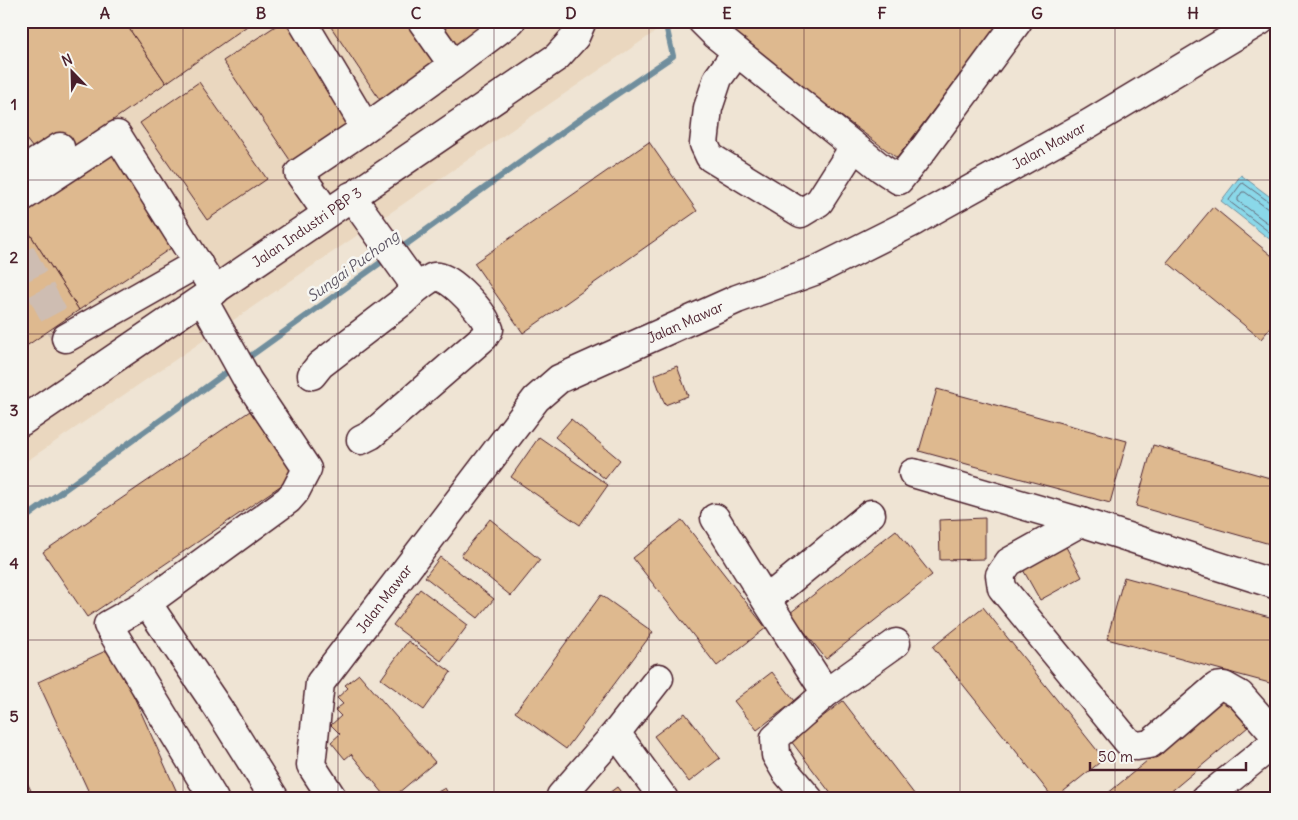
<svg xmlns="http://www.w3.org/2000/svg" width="1298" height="820" viewBox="0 0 1298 820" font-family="Delius,sans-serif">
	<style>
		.built { fill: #ead7bf }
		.water { fill: #8ad8e9; stroke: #708e9d }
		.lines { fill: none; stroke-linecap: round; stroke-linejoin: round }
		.shore { stroke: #646977; stroke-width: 1 }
		.stream { stroke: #708e9d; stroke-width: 6 }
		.building { fill: #deb98f; stroke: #4a1f2b }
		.minor-tunnel { stroke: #cebdb2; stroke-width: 28; stroke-dasharray: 28 14; stroke-linecap: butt }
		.minor-casing { stroke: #4a1f2b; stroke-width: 31 }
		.minor { stroke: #f6f6f2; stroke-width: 28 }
		.grid { fill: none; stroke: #4a1f2b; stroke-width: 1; stroke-opacity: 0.55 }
		.labels { text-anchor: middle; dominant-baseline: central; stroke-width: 5; stroke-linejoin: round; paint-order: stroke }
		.street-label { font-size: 14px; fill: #4a1f2b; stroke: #f6f6f2 }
		.water-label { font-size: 15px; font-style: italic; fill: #5d5664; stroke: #f6f6f2 }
		.neatline { fill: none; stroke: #4a1f2b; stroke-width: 2 }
		.grid-label { font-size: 16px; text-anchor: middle; font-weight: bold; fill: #4a1f2b }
	</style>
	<rect width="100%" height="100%" fill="#efe4d4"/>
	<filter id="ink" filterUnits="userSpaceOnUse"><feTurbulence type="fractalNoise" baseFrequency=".02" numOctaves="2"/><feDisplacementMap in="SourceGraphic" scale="10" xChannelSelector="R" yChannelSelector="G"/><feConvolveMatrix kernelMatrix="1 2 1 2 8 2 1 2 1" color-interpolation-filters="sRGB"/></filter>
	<g filter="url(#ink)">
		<path class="built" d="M21,21H671L21,465Z"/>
		<path class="water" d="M1241,175L1277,202V245L1221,201Z"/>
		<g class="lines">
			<g class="shore">
				<path d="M1277,205L1272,204L1243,183L1241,184L1229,200L1230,202L1277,238"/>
				<path d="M1277,212L1268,209L1245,192H1242L1238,198V201L1277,230"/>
			</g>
			<g class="stream">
				<path d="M1145,21L1152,26L1163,21"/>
				<path d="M397,251L579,120L673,56L665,21"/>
				<path d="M245,360L387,258"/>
				<path d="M21,521L234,367"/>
			</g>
		</g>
		<g class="building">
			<path d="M21,21H124L166,83L69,151L39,156L26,139L21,112Z"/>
			<path d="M124,21H248L250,24L166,83Z"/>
			<path d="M283,21H290L357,120L292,163L223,61Z"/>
			<path d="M327,21H414L440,60L380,100Z"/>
			<path d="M430,21H491L449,49Z"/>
			<path d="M714,21H1001L897,158Z"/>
			<path d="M199,82L267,179L207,220L140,123Z"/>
			<path d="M649,142L697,211L523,333L474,263Z"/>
			<path d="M111,143L177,244L79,310L21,220V204Z"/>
			<path d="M1213,207L1277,260V320L1261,339L1167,262Z"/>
			<path d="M21,220L79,310L22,349L21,347Z"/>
			<path d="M677,366L688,396L665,405L654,375Z"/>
			<path d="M937,389L1127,441L1110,503L919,451Z"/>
			<path d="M250,411L295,476L87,617L43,552Z"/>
			<path d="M571,419L620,460L605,479L555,437Z"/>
			<path d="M539,437L608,485L580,525L511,477Z"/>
			<path d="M1153,445L1277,480V546L1136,506Z"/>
			<path d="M985,518V559L940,560L939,520Z"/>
			<path d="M490,519L540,560L511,596L461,555Z"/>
			<path d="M682,520L766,628L717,666L633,558Z"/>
			<path d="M896,530L932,575L826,659L790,613Z"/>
			<path d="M1065,545L1082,577L1040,600L1022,568Z"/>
			<path d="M440,557L494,599L478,618L425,577Z"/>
			<path d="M1124,577L1277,619V685L1107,639Z"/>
			<path d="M420,589L468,625L441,661L393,625Z"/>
			<path d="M601,595L653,632L566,749L515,712Z"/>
			<path d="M983,607L1104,759L1054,799L933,647Z"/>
			<path d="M408,641L451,672L424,710L381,679Z"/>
			<path d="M112,648L180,799H92L38,682Z"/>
			<path d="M772,672L795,701L757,730L734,701Z"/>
			<path d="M359,674L435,762L391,799H388L351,754L345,759L331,742L340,734L331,725L341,716L335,710L343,704L337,698L348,688L345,685Z"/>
			<path d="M1223,698L1248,727L1162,799H1101Z"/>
			<path d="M843,701L918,799H835L791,741Z"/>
			<path d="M685,713L720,758L689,782L654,736Z"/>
			<path d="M21,770L35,799H21Z"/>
			<path d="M617,787L626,799H601Z"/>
			<path d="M445,788L451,799H425Z"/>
		</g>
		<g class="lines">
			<path class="minor-tunnel" d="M21,253L66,338"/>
			<g class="minor-casing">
				<g id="minor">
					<path d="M302,21L360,118V132L299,173L327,213"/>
					<path d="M702,21L716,35L881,168L899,180L922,151L1018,21"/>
					<path d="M737,52L718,78L708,108L704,144L710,157L801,213L819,202L854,147"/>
					<path d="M453,65L511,21"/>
					<path d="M360,132L453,65L422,21"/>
					<path d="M21,172L60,147"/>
					<path d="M351,196L417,288C422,285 428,279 434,277C448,273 477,307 484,318C486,321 487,325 489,329L484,337L371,435L361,440"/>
					<path d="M21,198L117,135L215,291"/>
					<path d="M203,300L248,381L307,469L295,492L288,500L147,603L108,625L214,799"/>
					<path d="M66,338L198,263"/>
					<path d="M312,375L320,365L402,302L417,288"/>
					<path id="s1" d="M21,422C200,301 378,178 557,57L575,37L582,21"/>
					<path d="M913,473L1081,522L1277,585"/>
					<path d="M715,518L766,600L826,693"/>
					<path d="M1081,522L1009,562L1000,575L1002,588L1128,742L1137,746L1150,744L1216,687L1224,686L1240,695L1277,737"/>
					<path d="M766,600L871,514"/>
					<path d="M147,603L218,708L275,799"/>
					<path d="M616,733L664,799"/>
					<path d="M561,796L616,733L659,678"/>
					<path id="s2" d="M333,799L311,765L320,683L536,399L559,379L737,299L817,270L913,222L928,213L1090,123L1260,21"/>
					<path d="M809,799L786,772L776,755L775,738L826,693L896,643"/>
					<path d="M1205,799L1277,741"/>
				</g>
			</g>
			<use href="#minor" class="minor"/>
		</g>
	</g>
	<path class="grid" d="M183,21V799M338,21V799M494,21V799M649,21V799M804,21V799M960,21V799M1115,21V799M21,180H1277M21,334H1277M21,486H1277M21,640H1277"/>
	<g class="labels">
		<g class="street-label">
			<text stroke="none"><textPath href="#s2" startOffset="1054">Jalan Mawar</textPath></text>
			<text stroke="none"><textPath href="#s1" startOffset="346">Jalan Industri PBP 3</textPath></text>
			<text stroke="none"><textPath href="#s2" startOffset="649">Jalan Mawar</textPath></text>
			<text stroke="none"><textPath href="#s2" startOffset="229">Jalan Mawar</textPath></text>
		</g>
		<g class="water-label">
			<text transform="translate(353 266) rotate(-36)">Sungai Puchong</text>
		</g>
	</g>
	<rect width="1298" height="820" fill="none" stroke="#f6f6f2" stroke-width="55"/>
	<g transform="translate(72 72) rotate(337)" stroke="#f6f6f2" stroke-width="4" paint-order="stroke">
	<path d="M0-4L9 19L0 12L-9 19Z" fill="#4a1f2b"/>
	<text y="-8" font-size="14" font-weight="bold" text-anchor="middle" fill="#4a1f2b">N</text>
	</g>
	<path d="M1090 762v8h156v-8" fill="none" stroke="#4a1f2b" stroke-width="2.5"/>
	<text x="1098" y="762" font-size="15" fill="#4a1f2b" stroke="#f6f6f2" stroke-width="4" paint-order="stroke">50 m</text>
	<rect x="28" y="28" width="1242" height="764" class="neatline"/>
	<g class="grid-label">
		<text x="105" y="19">A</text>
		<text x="261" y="19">B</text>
		<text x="416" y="19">C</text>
		<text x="571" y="19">D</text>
		<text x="727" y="19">E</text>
		<text x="882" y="19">F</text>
		<text x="1037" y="19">G</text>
		<text x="1193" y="19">H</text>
		<text x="14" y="110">1</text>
		<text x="14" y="263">2</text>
		<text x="14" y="416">3</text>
		<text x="14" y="569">4</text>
		<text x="14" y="722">5</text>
	</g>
</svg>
